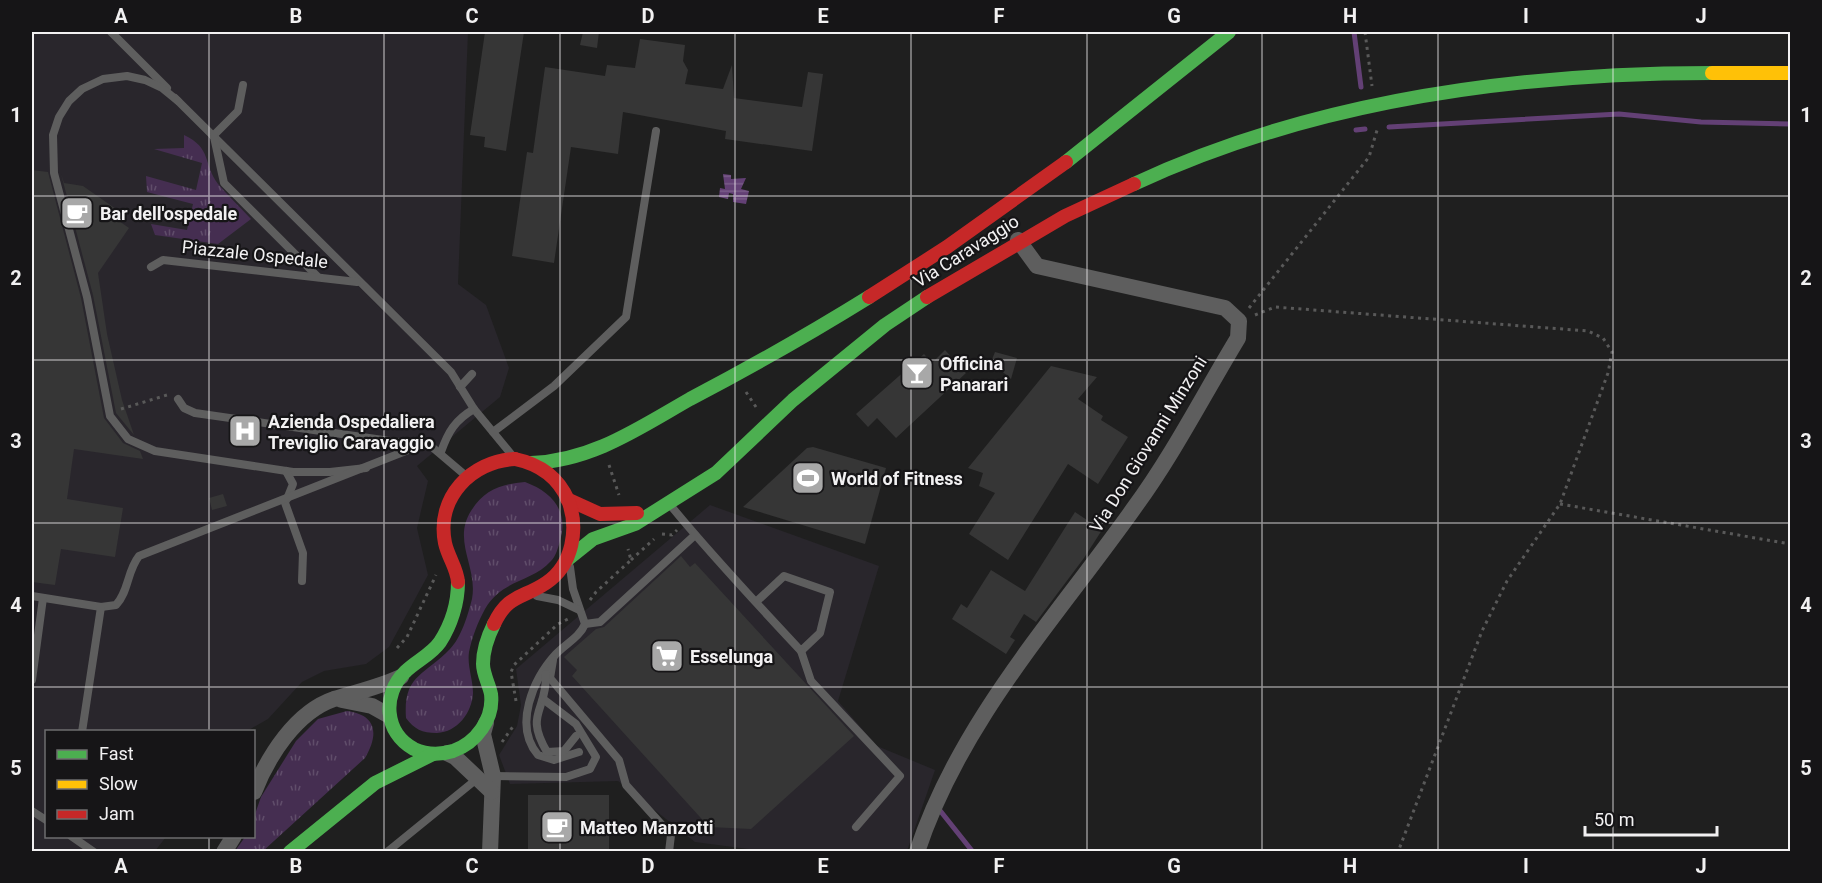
<svg xmlns="http://www.w3.org/2000/svg" width="1822" height="883" viewBox="0 0 1822 883" font-family="Roboto,sans-serif">
	<style>
		.built { fill: #29262c }
		.grass { fill: url(#grass-tufts) }
		.water { fill: url(#water-rules) }
		.lines { fill: none; stroke-linecap: round; stroke-linejoin: round }
		.stream { stroke: #634075; stroke-width: 5 }
		.building { fill: #363636 }
		.path { stroke: #595959; stroke-width: 3; stroke-dasharray: 3 4.5; stroke-linecap: butt }
		.lane { stroke: #5e5e5e; stroke-width: 8 }
		.street { stroke: #5e5e5e; stroke-width: 16 }
		.fast { stroke: #4caf50; stroke-width: 14 }
		.slow { stroke: #ffc107; stroke-width: 14 }
		.jam { stroke: #c62828; stroke-width: 14 }
		.grid { fill: none; stroke: #f2f1f2; stroke-width: 1.5; stroke-opacity: 0.55 }
		.labels { text-anchor: middle; dominant-baseline: central; stroke-width: 4.5; stroke-linejoin: round; paint-order: stroke }
		.poi-label { font-size: 18px; font-weight: bold; fill: #f2f1f2; stroke: #161517; text-anchor: start }
		.street-label { font-size: 18px; fill: #f2f1f2; stroke: #161517 }
		.neatline { fill: none; stroke: #f2f1f2; stroke-width: 2 }
		.grid-label { font-size: 20px; text-anchor: middle; font-weight: bold; fill: #f2f1f2 }
	</style>
	<defs>
		<pattern id="grass-tufts" width="24" height="20" patternUnits="userSpaceOnUse" patternTransform="scale(1.5)"><rect width="24" height="20" fill="#452e51"/><path d="M3 7l-1-3M5 7V3M7 7l1-3M15 17l-1-3M17 17v-4M19 17l1-3" fill="none" stroke="#604d6a"/></pattern>
		<pattern id="water-rules" width="6" height="5" patternUnits="userSpaceOnUse" patternTransform="scale(1.5)"><rect width="6" height="5" fill="#634075"/><path d="M0 2.5h6" fill="none" stroke="#7a5c89"/></pattern>
	</defs>
	<rect width="100%" height="100%" fill="#1f1f1f"/>
	<g class="built">
		<path d="M32,32H468L458,284L486,305L509,368L500,397L417,466L428,481L417,528L428,575L389,647L366,664L324,671L302,682L268,719L247,731L46,732V836L166,837L155,851H32Z"/>
		<path d="M710,505L879,566L838,701L877,746L935,770L907,851L756,850L695,842L618,781L510,784L499,755L517,726L521,705L516,669Z"/>
	</g>
	<g class="grass">
		<path d="M184,135C212,148 203,164 218,184C228,196 240,207 251,219L218,244L155,235L151,224L187,230L193,204L147,192L146,176L196,190L202,163L154,149L184,148Z"/>
		<path d="M525,482C552,492 569,511 560,541C558,548 556,556 551,561C531,583 502,579 485,609C478,622 472,637 469,652C467,666 473,679 473,693C472,713 457,732 437,733C422,733 414,729 406,718C403,675 424,676 450,649C461,638 468,615 472,599C478,567 452,541 471,511C484,490 501,484 525,482Z"/>
		<path d="M347,711C377,715 379,734 365,758L263,851H235L245,837L254,836V817L261,797L296,741L318,719Z"/>
	</g>
	<path class="water" d="M723,174L731,175V179L746,178L741,189L749,191L746,204L733,202V194L729,193L728,199L719,197L720,188L725,189Z"/>
	<g class="lines">
		<g class="stream">
			<path d="M1354,32L1361,87"/>
			<path d="M1389,127L1619,114L1701,122L1790,124"/>
			<path d="M1356,130L1365,129"/>
			<path d="M938,808L973,852"/>
		</g>
	</g>
	<g class="building">
		<path d="M485,32H524L506,151L484,147L485,137L470,135Z"/>
		<path d="M583,32H599L597,48L580,45Z"/>
		<path d="M640,39L685,45L683,61L688,70L685,84L723,89L732,65L734,98L802,107L808,72L823,74L812,151L725,139L726,131L623,112L618,154L571,147L554,263L512,256L527,152L533,153L545,67L605,76L607,65L635,68Z"/>
		<path d="M32,170L48,172L81,298L104,418L123,443L140,451L143,459L74,449L67,499L123,508L115,557L61,549L55,585L32,582Z"/>
		<path d="M61,174L64,183L83,186L116,209L106,212L129,228L98,273L107,334L122,400L134,435L116,413L93,295Z"/>
		<path d="M945,350L966,373L896,438L877,418L868,427L856,414L924,354L932,363Z"/>
		<path d="M995,352L1017,358L1011,379L991,362Z"/>
		<path d="M1051,366L1097,377L1078,399L1103,416L1101,420L1128,437L1098,484L1068,464L1008,560L969,534L995,493L979,486L983,473L968,468Z"/>
		<path d="M813,447L886,468L865,544L743,507L807,448Z"/>
		<path d="M223,494L227,506L212,510L209,498Z"/>
		<path d="M1075,512L1102,530L1084,558L1036,622L1024,614L1010,637L1015,640L1006,654L952,619L961,604L967,608L991,570L1025,591Z"/>
		<path d="M681,556L690,567L695,563L854,736L751,829L709,827L572,676L577,670L564,657L596,629L604,627Z"/>
		<rect x="528" y="795" width="81" height="57"/>
	</g>
	<g class="lines">
		<g class="path">
			<path d="M1365,32L1372,86"/>
			<path d="M1249,308L1369,157L1378,127"/>
			<path d="M1255,315L1275,307L1588,331L1603,338L1612,352L1608,373L1560,504L1507,581L1482,631L1398,852"/>
			<path d="M746,392L756,407"/>
			<path d="M121,409L167,395"/>
			<path d="M609,465L619,495"/>
			<path d="M1560,504L1790,544"/>
			<path d="M662,534L672,535L677,530"/>
			<path d="M631,560L654,539"/>
			<path d="M590,600L596,592L631,560L628,549"/>
			<path d="M397,648L407,637L436,575"/>
			<path d="M516,701L511,672L514,665L558,624L570,618"/>
			<path d="M502,742L514,725"/>
		</g>
		<g class="lane">
			<path d="M111,32L167,88"/>
			<path d="M175,98L451,372L474,409L511,454"/>
			<path d="M178,101L162,88L145,80L127,76L103,79L82,89L69,101L59,117L53,135L54,173L87,297L110,416L128,439L155,451L293,472H330L366,468"/>
			<path d="M213,136L238,111L243,85"/>
			<path d="M214,137L224,183L318,277"/>
			<path d="M151,267L163,260L357,282"/>
			<path d="M460,387L472,374"/>
			<path d="M178,399L184,408L195,413L432,447L465,475"/>
			<path d="M493,432L554,386L626,317L656,131"/>
			<path d="M441,452C448,432 455,420 474,409"/>
			<path d="M286,471L293,484L287,499"/>
			<path d="M284,500L303,553L302,581"/>
			<path d="M671,506C712,556 757,604 801,651L820,633L830,592L784,576L756,602"/>
			<path d="M570,567L573,589L585,624C580,637 565,644 556,654C533,679 513,726 538,755L554,760L579,752"/>
			<path d="M32,596L101,607L116,605C129,591 127,571 139,556L421,445"/>
			<path d="M537,596L558,600L579,610"/>
			<path d="M585,624L600,622L695,535"/>
			<path d="M801,651L811,681L900,776L856,827"/>
			<path d="M553,660L550,678L619,760L626,785L671,835L669,852"/>
			<path d="M546,674C547,712 524,713 547,752L564,751L576,736"/>
			<path d="M32,680L43,598"/>
			<path d="M82,732L101,607"/>
			<path d="M493,776L566,777L590,769L596,757L576,724L543,699"/>
			<path d="M32,811L46,820"/>
			<path d="M71,836L94,852"/>
			<path d="M387,852L478,778"/>
		</g>
		<g class="street">
			<path d="M342,700L372,706L388,715"/>
			<path d="M486,723L483,734L493,776L490,852"/>
			<path d="M447,753L455,757L492,792"/>
			<path d="M254,792C268,756 296,712 334,699C357,692 379,687 401,677"/>
			<path d="M224,852L234,836"/>
			<path d="M917,852C960,721 1056,618 1134,508C1173,455 1204,394 1238,338L1239,321L1225,308L1037,266L1018,240"/>
		</g>
		<g class="fast">
			<path d="M1066,162L1229,32"/>
			<path d="M1134,184C1314,100 1516,73 1712,73"/>
			<path d="M531,463C592,461 639,428 690,399C751,367 811,333 869,297"/>
			<path d="M568,559L593,539L635,524L716,473L793,400L885,325L927,297"/>
			<path d="M458,582C458,603 451,625 440,642C431,655 416,661 405,672C382,694 384,733 414,749C427,755 440,755 453,751C476,743 494,719 491,694C489,684 483,674 483,664C483,650 488,636 494,624"/>
			<path d="M290,852L375,783L433,754"/>
		</g>
		<path class="slow" d="M1712,73H1790"/>
		<g class="jam">
			<path d="M869,297L947,247L1066,162"/>
			<path d="M927,297L1065,216L1134,184"/>
			<path d="M567,499L600,514L637,513"/>
			<path d="M458,582C457,568 448,557 445,543C436,498 471,461 515,459"/>
			<path d="M494,624C508,594 522,599 546,583C573,565 579,528 568,500C558,477 539,464 515,459"/>
		</g>
	</g>
	<path class="grid" d="M209,32V732M384,32V852M560,32V852M735,32V852M911,32V852M1087,32V852M1262,32V852M1438,32V852M1613,32V852M32,196H1790M32,360H1790M32,523H1790M32,687H1790M209,836V852"/>
	<defs>
		<g id="cafe-square" transform="scale(1.725)"><rect x="-9" y="-9" width="18" height="18" rx="4" fill="#a8a8a8" stroke="#161517"/><path d="M-5.5-4.5H6V0H3Q3 3.5 0 3.5H-2.5Q-5.5 3.5-5.5 0ZM3-3.2v2h1.7v-2ZM-6 4.5H4V6H-6Z" fill="#fff"/></g>
		<g id="bar-square" transform="scale(1.725)"><rect x="-9" y="-9" width="18" height="18" rx="4" fill="#a8a8a8" stroke="#161517"/><path d="M-6-5H6L.8 .8V4.5H3.5V6h-7V4.5H-.8V.8Z" fill="#fff"/></g>
		<g id="hospital-square" transform="scale(1.725)"><rect x="-9" y="-9" width="18" height="18" rx="4" fill="#a8a8a8" stroke="#161517"/><path d="M-5-5h3v3.5h4V-5h3V5h-3V1.5h-4V5h-3Z" fill="#fff"/></g>
		<g id="stadium-square" transform="scale(1.725)"><rect x="-9" y="-9" width="18" height="18" rx="4" fill="#a8a8a8" stroke="#161517"/><path d="M0-5a6.5 5 0 1 0 0 10a6.5 5 0 1 0 0-10ZM-3.5-1.8h7v3.6h-7Z" fill="#fff"/></g>
		<g id="supermarket-square" transform="scale(1.725)"><rect x="-9" y="-9" width="18" height="18" rx="4" fill="#a8a8a8" stroke="#161517"/><path d="M-6-5.5h2.5l.6 2H6L4.5 2H-2.5L-4.4-4H-6ZM-1.5 3.2a1.3 1.3 0 1 0 .1 0ZM3 3.2a1.3 1.3 0 1 0 .1 0Z" fill="#fff"/></g>
	</defs>
	<g fill-rule="evenodd">
		<use href="#cafe-square" x="77" y="213"/>
		<use href="#bar-square" x="917" y="373"/>
		<use href="#hospital-square" x="245" y="431"/>
		<use href="#stadium-square" x="808" y="478"/>
		<use href="#supermarket-square" x="667" y="656"/>
		<use href="#cafe-square" x="557" y="827"/>
	</g>
	<g class="labels">
		<g class="poi-label">
			<text x="100" y="213">Bar dell'ospedale</text>
			<text x="940" y="363">Officina<tspan x="940" dy="21">Panarari</tspan></text>
			<text x="268" y="421">Azienda Ospedaliera<tspan x="268" dy="21">Treviglio Caravaggio</tspan></text>
			<text x="831" y="478">World of Fitness</text>
			<text x="690" y="656">Esselunga</text>
			<text x="580" y="827">Matteo Manzotti</text>
		</g>
		<g class="street-label">
			<text transform="translate(966 251) rotate(-32)">Via Caravaggio</text>
			<text transform="translate(255 254) rotate(6)">Piazzale Ospedale</text>
			<text transform="translate(1148 444) rotate(-58)">Via Don Giovanni Minzoni</text>
		</g>
	</g>
	<rect width="1822" height="883" fill="none" stroke="#161517" stroke-width="66"/>
	<rect x="45" y="730" width="210" height="108" fill="#161517" stroke="#6e6d6f" stroke-width="1.5"/>
	<rect x="57" y="750" width="30" height="9" fill="#4caf50" stroke="#6e6d6f" stroke-width="1.5"/>
	<text x="99" y="760" font-size="18" fill="#f2f1f2">Fast</text>
	<rect x="57" y="780" width="30" height="9" fill="#ffc107" stroke="#6e6d6f" stroke-width="1.5"/>
	<text x="99" y="790" font-size="18" fill="#f2f1f2">Slow</text>
	<rect x="57" y="810" width="30" height="9" fill="#c62828" stroke="#6e6d6f" stroke-width="1.5"/>
	<text x="99" y="820" font-size="18" fill="#f2f1f2">Jam</text>
	<path d="M1585 826v9h132v-9" fill="none" stroke="#f2f1f2" stroke-width="3"/>
	<text x="1594" y="826" font-size="18" fill="#f2f1f2" stroke="#161517" stroke-width="4.5" paint-order="stroke">50 m</text>
	<rect x="33" y="33" width="1756" height="817" class="neatline"/>
	<g class="grid-label">
		<text x="121" y="23">A</text>
		<text x="296" y="23">B</text>
		<text x="472" y="23">C</text>
		<text x="648" y="23">D</text>
		<text x="823" y="23">E</text>
		<text x="999" y="23">F</text>
		<text x="1174" y="23">G</text>
		<text x="1350" y="23">H</text>
		<text x="1526" y="23">I</text>
		<text x="1701" y="23">J</text>
		<text x="16" y="122">1</text>
		<text x="1806" y="122">1</text>
		<text x="16" y="285">2</text>
		<text x="1806" y="285">2</text>
		<text x="16" y="448">3</text>
		<text x="1806" y="448">3</text>
		<text x="16" y="612">4</text>
		<text x="1806" y="612">4</text>
		<text x="16" y="775">5</text>
		<text x="1806" y="775">5</text>
		<text x="121" y="873">A</text>
		<text x="296" y="873">B</text>
		<text x="472" y="873">C</text>
		<text x="648" y="873">D</text>
		<text x="823" y="873">E</text>
		<text x="999" y="873">F</text>
		<text x="1174" y="873">G</text>
		<text x="1350" y="873">H</text>
		<text x="1526" y="873">I</text>
		<text x="1701" y="873">J</text>
	</g>
</svg>
